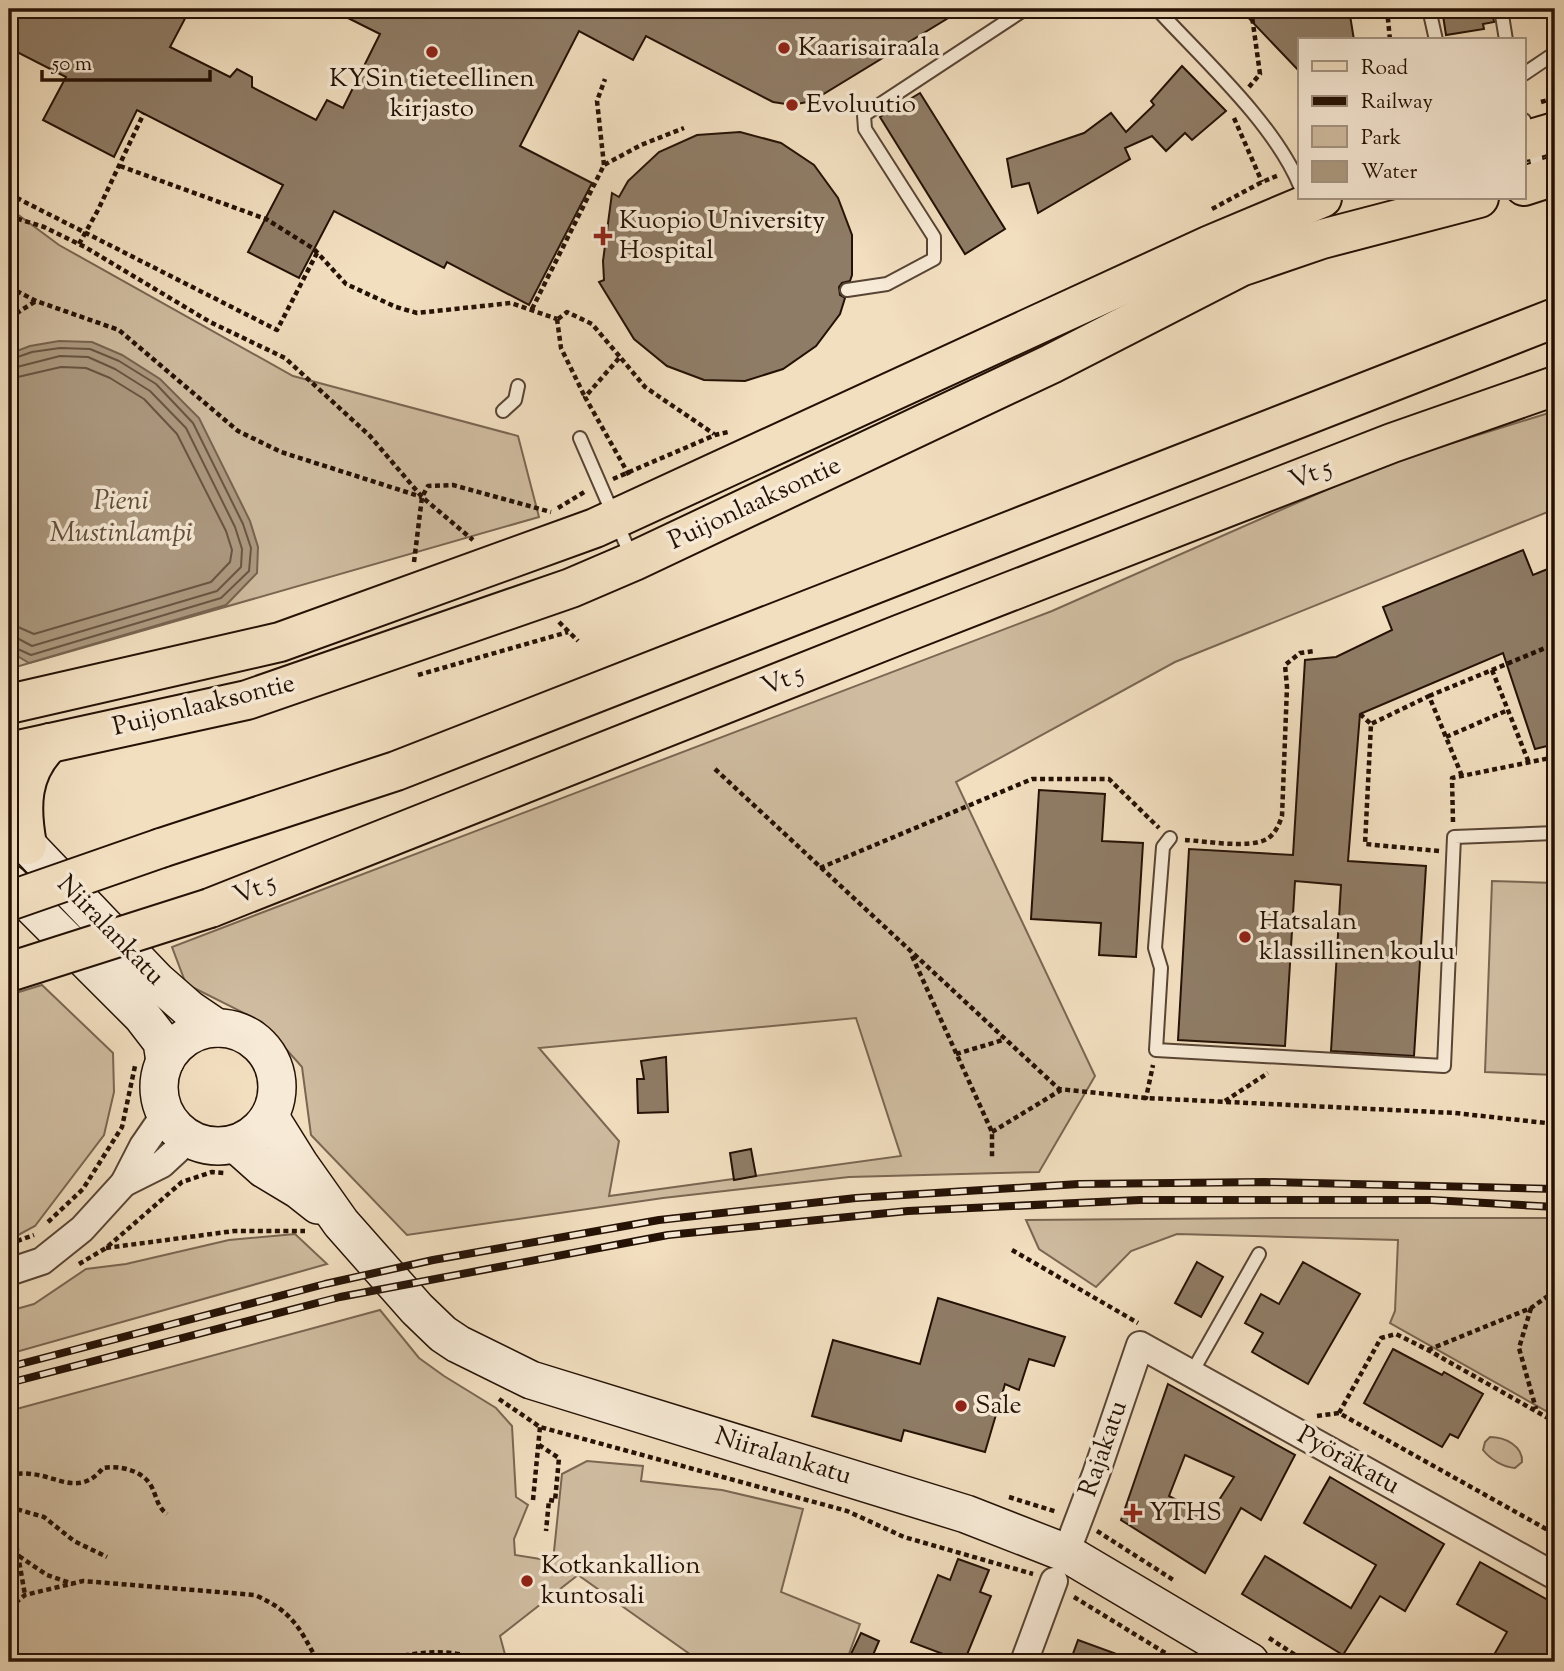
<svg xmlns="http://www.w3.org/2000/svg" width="1564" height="1671" viewBox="0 0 1564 1671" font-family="'Sorts Mill Goudy',serif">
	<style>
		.green { fill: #cfbca0; stroke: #7a6652; stroke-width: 2; fill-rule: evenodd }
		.water { fill: #ac9980; stroke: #76634f; stroke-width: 2 }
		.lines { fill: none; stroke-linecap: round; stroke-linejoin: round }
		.shore { stroke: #685542; stroke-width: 2 }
		.building { fill: #8f7c66; stroke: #241105; stroke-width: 2; fill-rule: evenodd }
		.service-casing { stroke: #584434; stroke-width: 16 }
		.minor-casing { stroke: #584434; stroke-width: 30 }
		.secondary-casing { stroke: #241105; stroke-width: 40 }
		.primary-casing { stroke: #241105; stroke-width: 42 }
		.motorway-casing { stroke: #241105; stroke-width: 42 }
		.path { stroke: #241105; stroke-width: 4.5; stroke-dasharray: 5 3.5; stroke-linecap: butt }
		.service { stroke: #f7ead6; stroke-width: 12 }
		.minor { stroke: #f7ead6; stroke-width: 26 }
		.secondary { stroke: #f7ead6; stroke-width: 37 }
		.primary { stroke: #f2dfc0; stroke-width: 38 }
		.motorway { stroke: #f2dfc0; stroke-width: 38 }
		.rail-casing { stroke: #241105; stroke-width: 8 }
		.rail { stroke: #f7ead6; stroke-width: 5; stroke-dasharray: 16; stroke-linecap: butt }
		.motorway-bridge-casing { stroke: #241105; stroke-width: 42; stroke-linecap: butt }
		.motorway-bridge { stroke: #f2dfc0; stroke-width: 38 }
		.poi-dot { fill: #8f2418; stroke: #f7ead6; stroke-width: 2.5 }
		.labels { text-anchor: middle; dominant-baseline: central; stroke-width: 7; stroke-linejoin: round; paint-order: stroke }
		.poi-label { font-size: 26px; fill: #241105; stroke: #f7ead6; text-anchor: start }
		.street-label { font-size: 26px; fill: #241105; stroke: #f7ead6 }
		.water-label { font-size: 28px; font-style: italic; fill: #614e3c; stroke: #f7ead6 }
	</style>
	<rect width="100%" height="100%" fill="#f2dfc0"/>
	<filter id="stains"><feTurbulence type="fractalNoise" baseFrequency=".00286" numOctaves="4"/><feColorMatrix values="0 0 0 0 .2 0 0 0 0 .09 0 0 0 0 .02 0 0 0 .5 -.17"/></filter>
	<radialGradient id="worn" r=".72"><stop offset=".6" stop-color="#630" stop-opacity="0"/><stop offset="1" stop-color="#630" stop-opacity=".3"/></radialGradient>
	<g class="green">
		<path d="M9,208L59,245L293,376L518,436L539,517L9,669Z"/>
		<path d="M1555,411V509L1175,662L956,782L1095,1076L1039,1172L849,1177L663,1198L407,1235L311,1135L302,1067L262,1022L186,984L172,947L1052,611L1385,464ZM856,1018L901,1156L609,1196L619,1141L539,1048Z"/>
		<path d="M1492,881L1555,883V1075L1485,1072Z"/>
		<path d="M42,985L113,1053L114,1092L104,1135L35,1226L9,1240V995Z"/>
		<path d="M1277,1218H1555V1416L1390,1323L1395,1311L1398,1240L1177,1234L1131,1251L1096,1287L1039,1249L1026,1220Z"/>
		<path d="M295,1234L327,1264L9,1354V1311L34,1304L86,1269L126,1264L229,1240Z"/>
		<path d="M380,1310L419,1358L444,1376L496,1408L512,1426L516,1497L528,1505L514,1539L515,1555L553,1561L562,1474L587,1461L643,1466L641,1481L722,1490L803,1509L781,1592L860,1624L846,1662H701L578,1575L500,1636L507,1662H9V1411Z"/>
		<path d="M1490,1437C1505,1437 1523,1446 1522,1462L1515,1468C1503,1467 1491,1460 1483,1450L1485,1442Z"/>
	</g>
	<path class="water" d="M59,341L92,342L122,355L160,379L199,418L250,521L258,547L257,573L226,605L29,663L9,651V354L30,346Z"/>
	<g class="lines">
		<g class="shore">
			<path d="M9,360L32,352L60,348L90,349L119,361L156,384L193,423L243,524L251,548L249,571L221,598L31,655L9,645"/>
			<path d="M9,369L60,356L88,357L115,369L150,391L186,428L235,527L242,549L241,567L217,591L32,646L17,638L9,637"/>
			<path d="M9,379L61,367L86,368L110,378L144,399L177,434L226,531L232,550L230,562L211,582L34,634L18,627L9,626"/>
		</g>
	</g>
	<g class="building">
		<path d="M9,9H190L170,47L230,77L237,69L252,77V87L316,120L327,100L343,108L380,34L330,9H963L812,101L792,105L773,102L646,36L633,60L579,31L520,146L592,183L529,305L447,262L444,268L334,211L299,278L248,252L283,185L137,110L114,157L43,120L66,77L9,48Z"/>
		<path d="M1240,9H1349L1354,40H1300V72Z"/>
		<path d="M1442,9H1492L1494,22L1483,24L1484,29L1446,35Z"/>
		<path d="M1182,66L1226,111L1192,140L1185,133L1166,151L1152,136L1125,148L1130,159L1038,213L1029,183L1012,187L1007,159L1084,133L1111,113L1126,132L1154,105L1151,101Z"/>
		<path d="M920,93L1005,229L965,254L880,117Z"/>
		<path d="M740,132L781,143L814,165L838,198L852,235V275L850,281L842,283L839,287L840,295L845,298L840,314L816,346L783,369L745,381L704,380L667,366L634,339L599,282L604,280L603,261L612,193L619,197L628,181L659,152L697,135Z"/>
		<path d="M1523,550L1533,575L1555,566V744L1535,749L1503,653L1360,714L1348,861L1426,866L1414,1056L1331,1051L1341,885L1295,881L1285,1046L1178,1040L1189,849L1293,855L1305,660L1336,657L1392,630L1383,607Z"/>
		<path d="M1039,790L1105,794L1102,841L1143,843L1136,957L1099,955L1101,923L1031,919Z"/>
		<path d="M666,1057L668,1112L638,1113L637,1079H644L641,1061Z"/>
		<path d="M751,1149L756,1176L734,1180L730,1153Z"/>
		<path d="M1197,1262L1223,1277L1201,1317L1175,1303Z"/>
		<path d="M1303,1262L1360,1294L1308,1384L1252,1352L1263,1333L1245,1323L1261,1294L1279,1304Z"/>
		<path d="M938,1298L1065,1337L1054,1366L1029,1359L1019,1390L1005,1384L985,1452L904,1430L901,1441L812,1416L833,1340L920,1364Z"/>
		<path d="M1393,1349L1442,1375L1444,1372L1483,1394L1458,1438L1450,1434L1442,1447L1364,1403Z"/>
		<path d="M1168,1384L1295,1455L1261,1520L1241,1508L1205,1573L1121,1520ZM1185,1455L1234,1477L1208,1517L1169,1496Z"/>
		<path d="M1330,1477L1444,1544L1405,1611L1380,1596L1343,1655L1242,1594L1265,1556L1351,1608L1376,1565L1304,1523Z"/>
		<path d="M958,1559L989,1570L980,1592L991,1596L964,1662L911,1642L938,1575L950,1580Z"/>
		<path d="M1480,1562L1555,1604V1646L1546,1662H1490L1507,1632L1457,1604Z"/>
		<path d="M861,1633L879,1641L870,1662H862L850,1656Z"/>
		<path d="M1078,1640L1133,1660L1132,1662H1070Z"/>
	</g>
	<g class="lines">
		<g class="service-casing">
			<g id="service">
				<path d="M1157,9C1203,59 1274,123 1300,186"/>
				<path d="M1429,9L1436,40"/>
				<path d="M1501,9L1506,40"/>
				<path d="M1524,74L1555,53"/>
				<path d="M1524,120L1532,138L1540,178"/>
				<path d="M847,290L887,284L934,259V237L865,129L864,115L1025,9"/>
				<path d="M503,411L515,400L518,386"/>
				<path d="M580,438L632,558"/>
				<path d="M1170,838L1163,847L1155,948L1161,968L1156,1050L1444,1066L1454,837L1555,833"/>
				<path d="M1191,1374L1259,1254"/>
			</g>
		</g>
		<g class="minor-casing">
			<g id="minor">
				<path d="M124,1183L162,1164L189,1139"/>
				<path d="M9,1272L42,1261L82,1229L124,1183L143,1146L165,1114"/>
				<path d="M1066,1553L1096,1474L1140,1345L1555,1576"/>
				<path d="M1024,1662L1054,1581"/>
			</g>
		</g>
		<g class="secondary-casing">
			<g id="secondary">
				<path d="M9,826L157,981L189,1009L217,1028"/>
				<path d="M9,883L142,1016L162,1042L165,1061"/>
				<circle cx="218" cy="1087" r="59"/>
				<path d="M270,1117L300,1165L341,1223L417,1309L443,1334L458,1344L531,1380L966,1514L1066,1553L1250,1662"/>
				<path d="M236,1144L264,1169L299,1190L318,1205"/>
			</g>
		</g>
		<g class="primary-casing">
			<g id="primary">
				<path d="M1524,141L1555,132"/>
				<path d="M1524,186L1555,176"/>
				<path d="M9,704L280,642L595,528L1210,245L1322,198"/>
				<path d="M9,752L247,700L571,588L634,561L1051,364L1240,267L1322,239L1479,198"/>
				<path d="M27,845C20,807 20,772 50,743"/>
			</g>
		</g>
		<g class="motorway-casing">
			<g id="motorway">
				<path d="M161,848L396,771L1555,318"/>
				<path d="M210,908L901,634L1392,443L1555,386"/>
			</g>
		</g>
		<g class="path">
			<path d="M1387,9L1390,40"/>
			<path d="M1249,87L1260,74L1251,9"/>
			<path d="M1541,102L1555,98"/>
			<path d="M1234,118L1262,182"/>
			<path d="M604,165L597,101L605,79"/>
			<path d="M120,166L266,219L314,249L346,284L396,307L417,313L511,303L557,319"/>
			<path d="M9,194L277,330L317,253"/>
			<path d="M1212,209L1262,182L1279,175"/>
			<path d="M9,216L44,227L85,247L210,322L285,358L370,436L422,497L473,540"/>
			<path d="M79,244L98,210L144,113"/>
			<path d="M9,287L36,301L119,330L238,431L281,452L422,497"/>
			<path d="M532,309L604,165L641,145L684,128"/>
			<path d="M9,318L36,301"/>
			<path d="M557,319L561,348L585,397"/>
			<path d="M558,319L567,312L592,324L620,357"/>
			<path d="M629,475L585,397L620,357L645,387L714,434"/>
			<path d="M613,479L715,435L728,432"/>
			<path d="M558,508L586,491"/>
			<path d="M414,562L422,497L428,486L453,485L551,512"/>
			<path d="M559,622L578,641"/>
			<path d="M1492,670L1529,763"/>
			<path d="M418,675L568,632"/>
			<path d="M1429,696L1555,644"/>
			<path d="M1360,714L1371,724"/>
			<path d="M1446,737L1508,710"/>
			<path d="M715,769L1059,1089L1146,1098L1455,1113L1555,1124"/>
			<path d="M1453,822L1452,778L1555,757"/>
			<path d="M1185,840C1206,841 1249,849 1267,839C1275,834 1279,825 1282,816L1287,687L1285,665L1300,653L1315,651"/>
			<path d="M1439,851L1365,844L1371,724L1429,696L1462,776"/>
			<path d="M820,868L1032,779H1109L1159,828"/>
			<path d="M912,956L992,1132V1157"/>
			<path d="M244,1020C278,1040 293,1055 289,1096"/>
			<path d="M956,1054L1003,1040"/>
			<path d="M1143,1098H1146L1153,1065"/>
			<path d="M1225,1101L1268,1073"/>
			<path d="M992,1132L1061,1090"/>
			<path d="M48,1222L83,1189L122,1127L135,1066"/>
			<path d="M9,1244L34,1235"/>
			<path d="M106,1248L234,1231H305"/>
			<path d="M1012,1250L1138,1323"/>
			<path d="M79,1264L106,1248L182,1182L212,1172L224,1173"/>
			<path d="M1531,1308L1519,1348L1536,1409"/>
			<path d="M1428,1350L1531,1308L1555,1291"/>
			<path d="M499,1399L540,1427L847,1511L904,1537L1033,1574"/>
			<path d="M1339,1413L1381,1338L1396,1334L1428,1350L1555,1422"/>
			<path d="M1317,1416L1339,1413L1555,1534"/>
			<path d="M539,1445L559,1458L555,1501L549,1500L546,1531"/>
			<path d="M9,1474C16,1474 24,1473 31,1474C57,1476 80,1497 103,1468C118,1465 141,1470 150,1484C157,1495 156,1506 167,1514"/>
			<path d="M1009,1497L1057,1512"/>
			<path d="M533,1500L540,1427"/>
			<path d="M9,1504L25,1595"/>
			<path d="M9,1507L44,1517L74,1541L107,1557"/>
			<path d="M1097,1531L1175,1581"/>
			<path d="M19,1556L47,1575L73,1584"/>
			<path d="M1074,1597L1180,1662"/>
			<path d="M9,1608L25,1595L83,1581L255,1595C293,1612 299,1627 318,1662"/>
			<path d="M1269,1638L1306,1662"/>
			<path d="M362,1662C402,1657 445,1643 482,1662"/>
		</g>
		<use href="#service" class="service"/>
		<use href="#minor" class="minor"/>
		<use href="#secondary" class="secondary"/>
		<use href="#primary" class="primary"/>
		<use href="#motorway" class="motorway"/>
		<g class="rail-casing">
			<g id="rail">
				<path d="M9,1367L325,1284L433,1260L659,1220L856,1198L1079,1184L1265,1182L1555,1189"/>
				<path d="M9,1383L340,1297L668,1235L908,1211L1140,1200H1432L1555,1207"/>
			</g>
		</g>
		<use href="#rail" class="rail"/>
		<g class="motorway-bridge-casing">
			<g id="motorway-bridge">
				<path d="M9,901L161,848"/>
				<path d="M9,972L210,908"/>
			</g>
		</g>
		<use href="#motorway-bridge" class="motorway-bridge"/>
	</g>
	<g class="poi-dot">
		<circle cx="784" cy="48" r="7"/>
		<circle cx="432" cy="52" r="7"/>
		<circle cx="792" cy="105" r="7"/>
		<path d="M599.5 225.5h7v7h7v7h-7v7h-7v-7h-7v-7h7z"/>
		<circle cx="1245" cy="937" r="7"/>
		<circle cx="961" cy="1406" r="7"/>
		<path d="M1129.5 1502.5h7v7h7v7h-7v7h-7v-7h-7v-7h7z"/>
		<circle cx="527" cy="1581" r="7"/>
	</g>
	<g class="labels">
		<g class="poi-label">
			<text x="798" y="48">Kaarisairaala</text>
			<text x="432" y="79" text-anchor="middle">KYSin tieteellinen<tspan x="432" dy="30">kirjasto</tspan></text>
			<text x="806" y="105">Evoluutio</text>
			<text x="619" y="221">Kuopio University<tspan x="619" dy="30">Hospital</tspan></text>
			<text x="1259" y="922">Hatsalan<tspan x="1259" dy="30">klassillinen koulu</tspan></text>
			<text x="975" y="1406">Sale</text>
			<text x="1149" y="1513">YTHS</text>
			<text x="541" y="1566">Kotkankallion<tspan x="541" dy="30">kuntosali</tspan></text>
		</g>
		<g class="street-label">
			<text transform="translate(1311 475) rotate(-21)">Vt 5</text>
			<text transform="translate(755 504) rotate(-25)">Puijonlaaksontie</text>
			<text transform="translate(783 681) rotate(-22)">Vt 5</text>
			<text transform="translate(204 706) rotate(-14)">Puijonlaaksontie</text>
			<text transform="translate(255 890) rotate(-22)">Vt 5</text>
			<text transform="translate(110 931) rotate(46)">Niiralankatu</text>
			<text transform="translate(1104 1449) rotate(-71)">Rajakatu</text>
			<text transform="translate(783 1457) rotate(17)">Niiralankatu</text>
			<text transform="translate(1348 1461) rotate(29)">Pyöräkatu</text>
		</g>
		<g class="water-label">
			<text x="121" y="502">Pieni<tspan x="121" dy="32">Mustinlampi</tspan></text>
		</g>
	</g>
	<rect width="1564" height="1671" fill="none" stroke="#f2dfc0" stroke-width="35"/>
	<rect x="10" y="10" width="1543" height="1650" fill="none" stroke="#241105" stroke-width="3.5"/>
	<rect x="18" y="18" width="1529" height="1636" fill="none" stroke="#241105" stroke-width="2"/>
	<rect x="1298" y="38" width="228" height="161" fill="#f7ead6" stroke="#a39382" stroke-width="2"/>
	<rect x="1312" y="61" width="35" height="10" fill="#f2dfc0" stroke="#a39382" stroke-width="2"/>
	<text x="1361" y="74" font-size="21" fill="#241105">Road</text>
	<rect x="1312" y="96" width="35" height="10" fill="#241105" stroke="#a39382" stroke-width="2"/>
	<text x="1361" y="108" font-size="21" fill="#241105">Railway</text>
	<rect x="1312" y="126" width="35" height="21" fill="#cfbca0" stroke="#a39382" stroke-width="2"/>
	<text x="1361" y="144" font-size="21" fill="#241105">Park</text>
	<rect x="1312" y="161" width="35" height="21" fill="#ac9980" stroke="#a39382" stroke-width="2"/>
	<text x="1361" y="178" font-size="21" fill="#241105">Water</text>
	<path d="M42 70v10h168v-10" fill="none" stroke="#241105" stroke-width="3.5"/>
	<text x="52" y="70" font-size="21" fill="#241105" stroke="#f7ead6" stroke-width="5" paint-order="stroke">50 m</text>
	<rect width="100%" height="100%" filter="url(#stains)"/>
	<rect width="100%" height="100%" fill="url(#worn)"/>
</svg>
